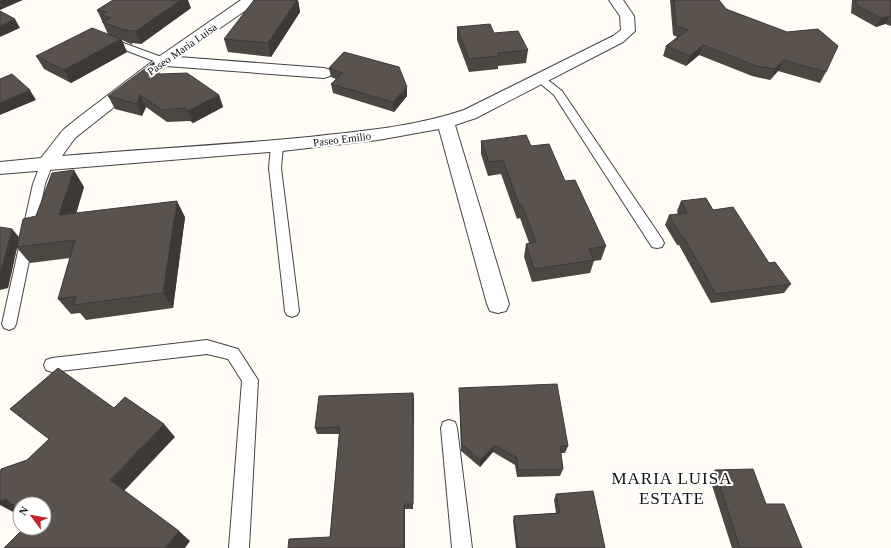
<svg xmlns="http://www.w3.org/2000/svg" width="891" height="548" viewBox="0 0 891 548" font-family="Georgia,serif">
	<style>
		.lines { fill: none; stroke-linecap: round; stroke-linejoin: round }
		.lane-casing { stroke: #444; stroke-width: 2 }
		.street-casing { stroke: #444; stroke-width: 2 }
		.lane { fill: #fff; fill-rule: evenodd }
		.street { fill: #fff; fill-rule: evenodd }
		.wall { fill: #4d4742 }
		.shaded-wall { fill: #3f3936 }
		.building { fill: #5a524d; stroke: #3f3936 }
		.labels { text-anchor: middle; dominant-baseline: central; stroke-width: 4; stroke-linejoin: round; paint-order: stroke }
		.far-street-label { font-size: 11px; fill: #111; stroke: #fff }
		.near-neighbourhood-label { font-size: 17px; letter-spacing: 1px; fill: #111; stroke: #fff }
	</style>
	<rect width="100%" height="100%" fill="#fffdf5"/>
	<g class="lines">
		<g class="lane-casing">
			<g id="lane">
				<path d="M107,37L167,59L168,61L167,63H159L104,42L102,40Z"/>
				<path d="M540,76L544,77L562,91L662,239L664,243L662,247L657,248L652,247L554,95L535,79Z"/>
				<path d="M277,142L281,143L283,146L281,168L299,311L297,315L292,317L287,315L285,311L269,168L271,146L273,143Z"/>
				<path d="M47,159L51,160L53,163L45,184L16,324L14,328L9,330L4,328L2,324L33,184L41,163L43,160Z"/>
				<path d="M207,340L238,349L258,380L249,548H229L242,381L228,359L207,354L52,372L46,370L44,365L46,360L52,358Z"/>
				<path d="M449,420L455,422L457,428L472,548H452L441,428L443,422Z"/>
			</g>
		</g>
		<g class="street-casing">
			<path id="street" d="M241,0H255L252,6L178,57L324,68L330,70L332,73L330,76L324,78L166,66L75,138L62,156C144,149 227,145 309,137C361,131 414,127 464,110L613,36L621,30L620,16L609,0H623L634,16L635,31L623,42L476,118L455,125L509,304L506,311L498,313L490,311L487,304L439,129L378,140L282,151L0,174V162L41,158L63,130L79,117L157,58Z"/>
		</g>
		<use href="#lane" class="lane"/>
		<use href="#street" class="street"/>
	</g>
	<g class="wall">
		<path d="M298,0L300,12L271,57L228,52L224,39Z"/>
		<path d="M670,0H719L726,9L826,72L820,83L778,71L770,80L752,76L699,55L686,66L663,56L666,46L677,37L673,35Z"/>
		<path d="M852,0H891V26L885,24L876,27L851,13Z"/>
		<path d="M191,8L141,44L132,43L133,45L122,40L127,52L71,83L44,69L36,56L108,34L97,10Z"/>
		<path d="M457,27L494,33L528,50L526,63L498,66V69L469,72L457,40Z"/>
		<path d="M344,52L407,96L394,112L333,93L331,84L336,79L331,77L329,68Z"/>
		<path d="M159,74L219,95L223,107L193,123L190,121L167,122L146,107L142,116L115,109L108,96Z"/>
		<path d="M481,141L531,146L565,181L606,246L601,260L594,261L590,273L532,282L524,257L526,244L529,243L520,218L517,219L501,174L488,176L481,154Z"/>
		<path d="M84,187L76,213L185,217L173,308L86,320L80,313L71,314L58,299L70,258L30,263L17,248L8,288L12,229L19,237L36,216Z"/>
		<path d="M681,201L713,210L791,284L784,293L711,303L679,245H677L665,225L669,215L678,214L677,211Z"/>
		<path d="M459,388L568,446L565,453H561L563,469L560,476L517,477L515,465L493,452L480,467L461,451L459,396Z"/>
		<path d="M413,393L414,400L413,509H405L330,537L339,434H317L315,428Z"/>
		<path d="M715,470L766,504L802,548H732L709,476Z"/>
		<path d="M556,494L605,548H516L513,521L514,516L556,513L554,500Z"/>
	</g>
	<g class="shaded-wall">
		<path d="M0,0H23L0,10Z"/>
		<path d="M181,0H188L191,8L141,44L136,31Z"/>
		<path d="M298,0L300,12L271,57L268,43Z"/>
		<path d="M890,16L885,24L876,27L881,18Z"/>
		<path d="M15,19L20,28L0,37V26Z"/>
		<path d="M121,39L127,52L71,83L64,70Z"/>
		<path d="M703,45L699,55L686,66L690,56Z"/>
		<path d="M783,60L778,71L770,80L775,69Z"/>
		<path d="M154,62L159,74L150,71Z"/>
		<path d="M407,87V96L394,112L393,102Z"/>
		<path d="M30,90L36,100L0,115V103Z"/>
		<path d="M140,95L146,107L142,116L137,104Z"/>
		<path d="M219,95L223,107L193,123L188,111Z"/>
		<path d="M74,170L84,187L71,231L59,215Z"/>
		<path d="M177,201L185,217L173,308L163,293Z"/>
		<path d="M12,229L19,238L8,288L0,290V275Z"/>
		<path d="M413,393L414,400L413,509Z"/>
		<path d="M164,424L175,437L124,491L110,480Z"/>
		<path d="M495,445L493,452L480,467V460Z"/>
		<path d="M6,499L20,507V512L15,513L0,505V501Z"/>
		<path d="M404,504L405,509V548H404Z"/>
		<path d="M179,531L190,541L185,548H165Z"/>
	</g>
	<g class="building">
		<path d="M113,0H181L136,31L125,30L127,31L102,22L111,18L102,15L106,12L97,10Z"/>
		<path d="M254,0H297L268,43L224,39Z"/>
		<path d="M674,0H719L726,9L787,32L818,29L838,46L826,72L783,60L775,69L756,66L703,45L690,56L666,46L688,30L676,25Z"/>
		<path d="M856,0H891V16L881,18L856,5Z"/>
		<path d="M0,11L15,19L0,26Z"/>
		<path d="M490,24L494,33L518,31L528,50L498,53L499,56L469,59L457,27Z"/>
		<path d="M92,28L121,39L64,70L36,56Z"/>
		<path d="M344,52L399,67L407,87L393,102L331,84L343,73L329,68Z"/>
		<path d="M154,62L150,71L160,74L187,73L219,95L188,111L185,108L162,110L140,95L137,104L108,96Z"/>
		<path d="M12,74L30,90L0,103V79Z"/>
		<path d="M526,135L531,146L549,144L565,181L575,180L606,246L589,249L594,260L534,269L526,244L536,242L522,205H519L503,160L489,162L481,141Z"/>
		<path d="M74,170L59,215L177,201L163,293L74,305L76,296L58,299L75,240L17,247L23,219L36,216L52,173Z"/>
		<path d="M706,198L713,210L733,207L769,263L775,262L791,284L716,294L683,236H681L669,215L687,213L681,201Z"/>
		<path d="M0,227L12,229L0,275Z"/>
		<path d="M58,368L114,408L125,397L164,424L110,480L179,531L165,548H4L24,528H44V504H20V511L6,499L0,501V476L1,469L27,460L49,439L10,409Z"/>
		<path d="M557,384L568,446H560L563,469L518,470L517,458L495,445L480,460L462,444L459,388Z"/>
		<path d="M413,393V504H404V548H288L289,539L330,537L340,427L315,428L319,396Z"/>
		<path d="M753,469L766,504H784L802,548H740L715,470Z"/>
		<path d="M593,491L605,548H518L514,516L560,513L556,494Z"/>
	</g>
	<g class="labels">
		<g class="far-street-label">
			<text transform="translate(182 49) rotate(-35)">Paseo Maria Luisa</text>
			<text transform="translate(342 139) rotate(-7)">Paseo Emilio</text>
		</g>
		<g class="near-neighbourhood-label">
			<text x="672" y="478">MARIA LUISA<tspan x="672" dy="20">ESTATE</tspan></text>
		</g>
	</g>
	<g transform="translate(32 516) rotate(302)"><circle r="19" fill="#ffffff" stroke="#a0a0a0"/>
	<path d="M0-3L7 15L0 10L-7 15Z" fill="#c4262e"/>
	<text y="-6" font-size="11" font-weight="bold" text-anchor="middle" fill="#111111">N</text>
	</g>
</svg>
